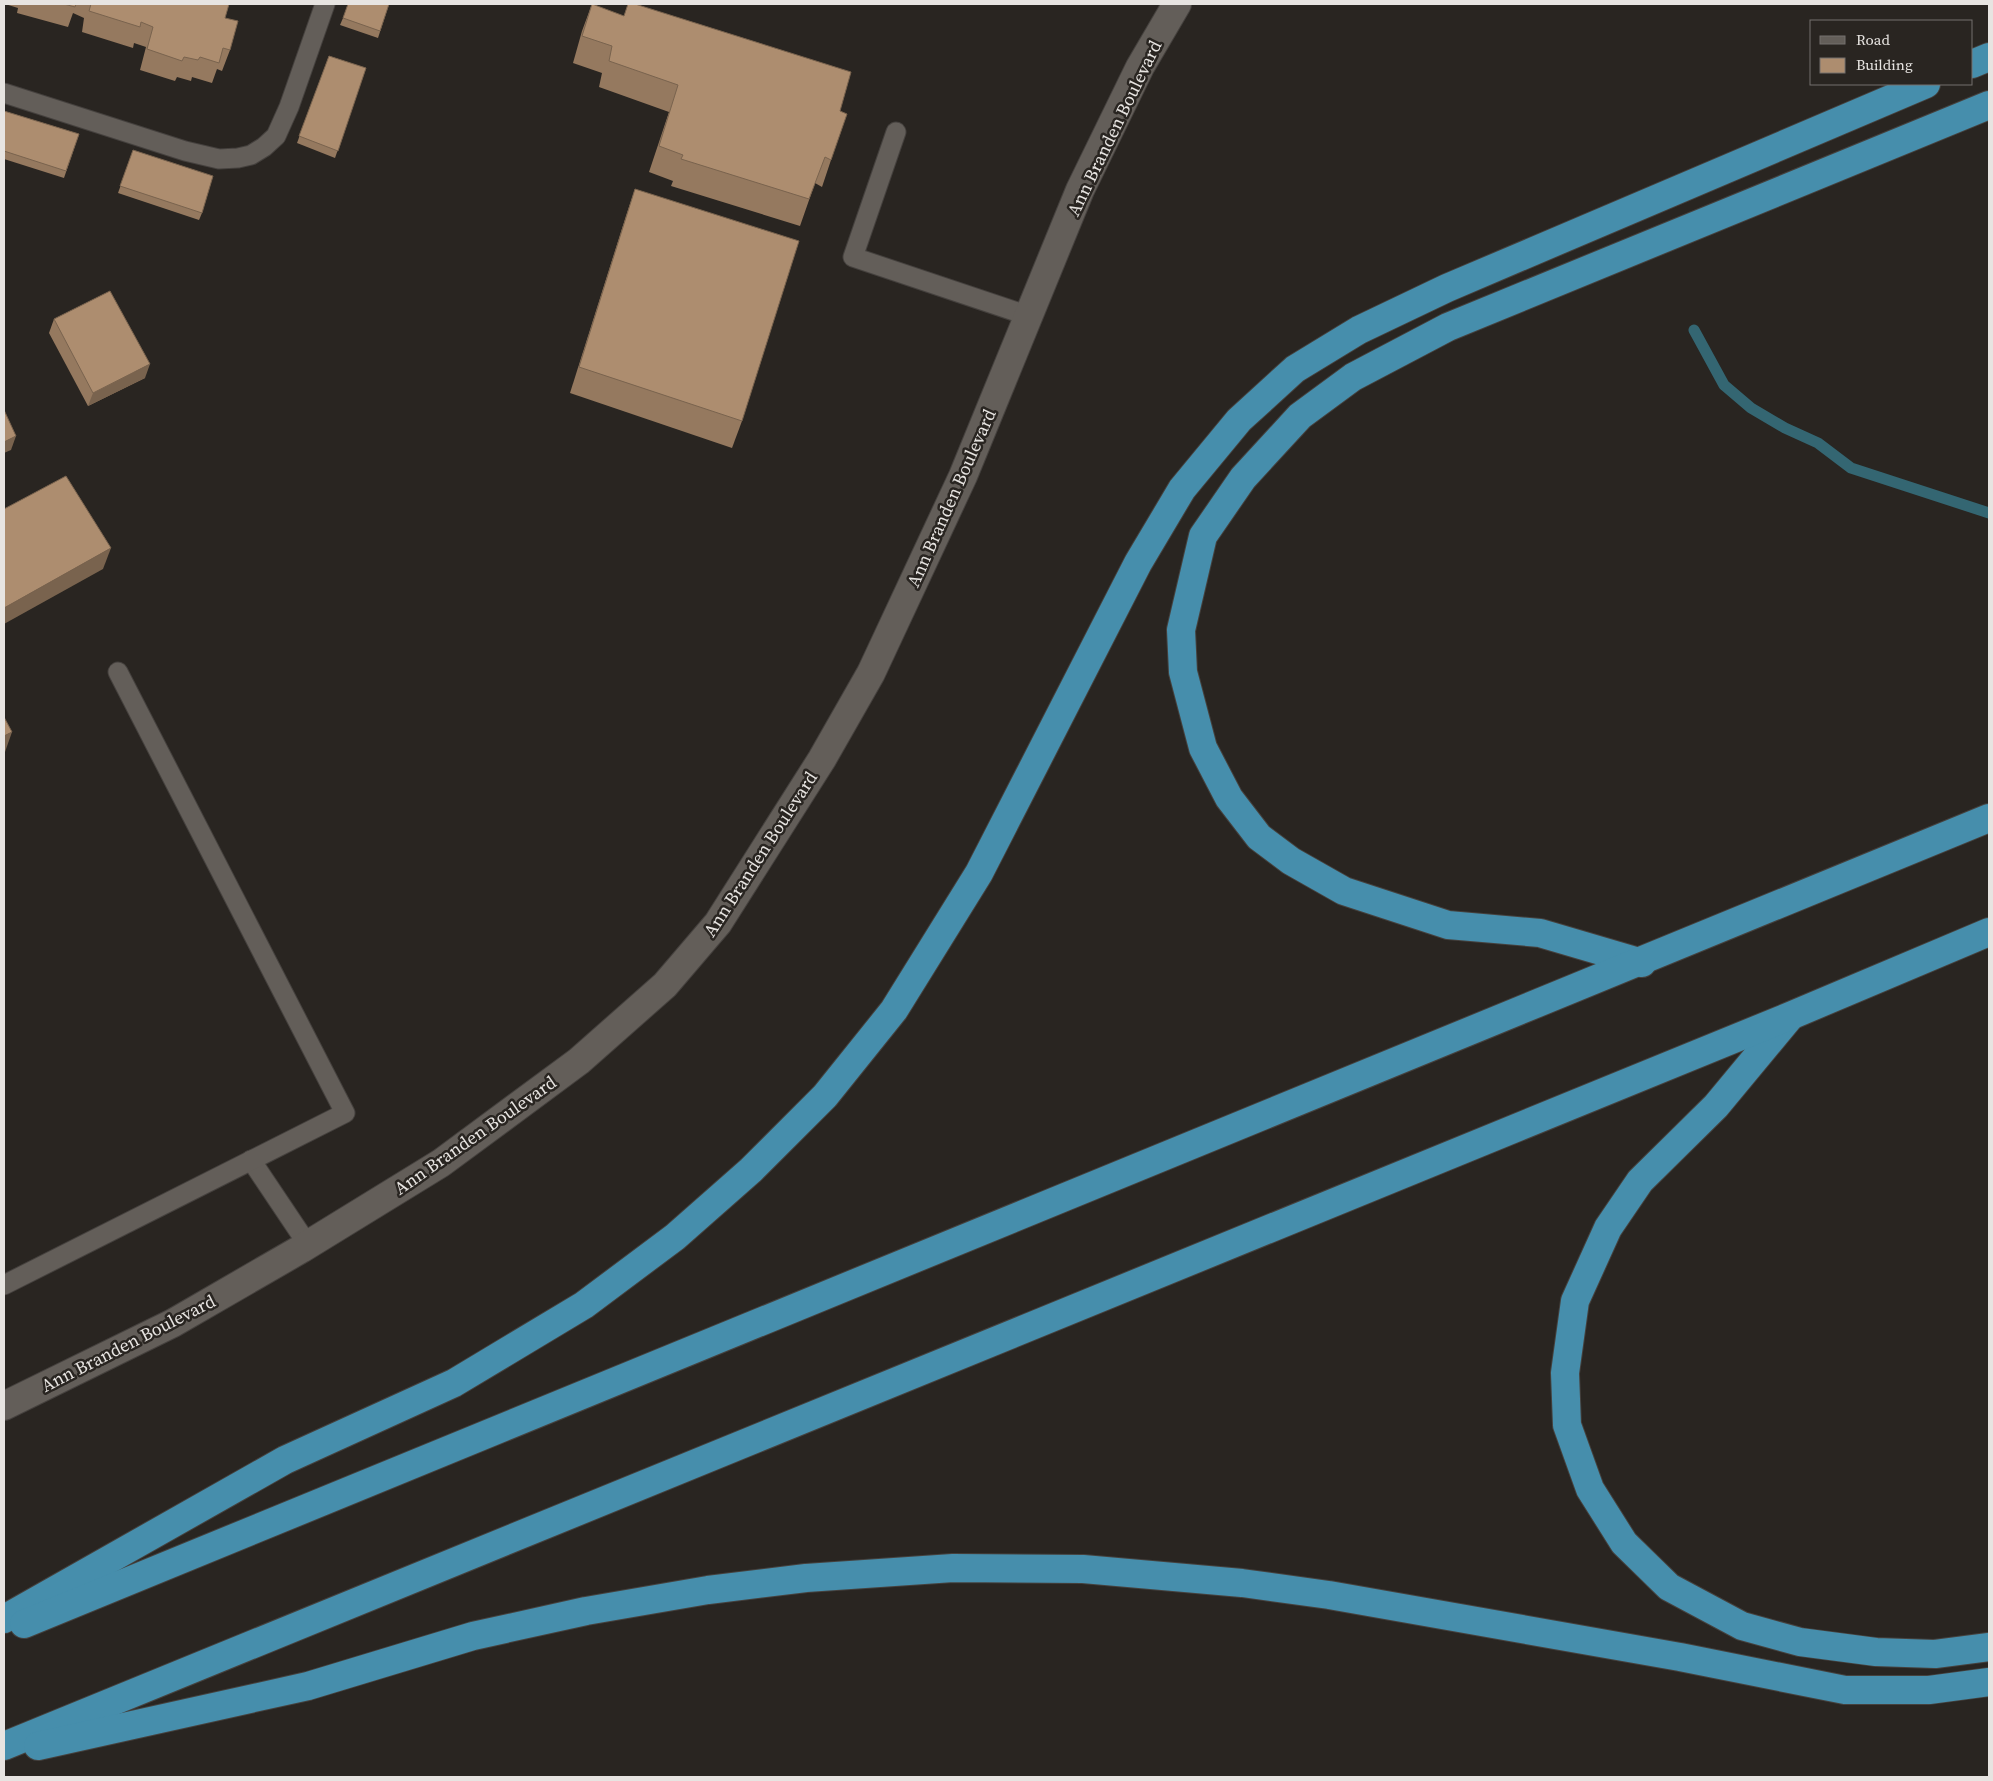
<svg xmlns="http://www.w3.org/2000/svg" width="1993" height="1781" viewBox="0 0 1993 1781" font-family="'Source Serif 4',serif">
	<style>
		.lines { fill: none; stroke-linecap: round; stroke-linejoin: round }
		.stream { stroke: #346672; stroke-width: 11 }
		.service-casing { stroke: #45413e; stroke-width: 21 }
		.minor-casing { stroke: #45413e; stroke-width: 30 }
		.trunk-casing { stroke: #45413e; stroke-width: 30 }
		.service { stroke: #635e59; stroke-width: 19 }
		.minor { stroke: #635e59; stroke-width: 28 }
		.trunk { stroke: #468eac; stroke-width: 28 }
		.wall { fill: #95795f }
		.shaded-wall { fill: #79634e }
		.building { fill: #ad8d6f; stroke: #79634e }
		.labels { text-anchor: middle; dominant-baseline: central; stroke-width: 5; stroke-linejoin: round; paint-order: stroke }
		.street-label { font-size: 18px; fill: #e7e4e1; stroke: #292521 }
	</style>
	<rect width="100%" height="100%" fill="#292521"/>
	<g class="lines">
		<path class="stream" d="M1694,330L1724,385L1751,408L1785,428L1818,443L1851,468L1989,513"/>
		<g class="service-casing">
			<g id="service">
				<path d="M4,93L185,151L219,159L238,158L251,155L264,147L276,136L289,107L325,4"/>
				<path d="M896,132L853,257L1029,316"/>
				<path d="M251,1160L308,1245"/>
				<path d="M4,1285L345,1113L118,672"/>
			</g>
		</g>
		<g class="minor-casing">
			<path id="minor" d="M4,1406L173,1323L301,1249L441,1163L579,1061L665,985L718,923L822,759L871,673L963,476L1080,190L1140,67L1177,4"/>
		</g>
		<g class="trunk-casing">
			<g id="trunk">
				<path d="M1972,64L1989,57"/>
				<path d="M1642,963L1540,933L1448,925L1344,891L1291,861L1259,837L1229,798L1203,748L1183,672L1181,630L1203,536L1243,478L1300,416L1353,377L1448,327L1989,105"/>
				<path d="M1789,1018L1716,1106L1640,1181L1608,1228L1575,1301L1565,1373L1567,1425L1590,1489L1624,1543L1669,1587L1742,1626L1800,1642L1876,1652L1935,1654L1989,1647"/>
				<path d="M4,1619L285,1460L454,1383L584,1305L675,1237L751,1170L825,1096L894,1010L979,873L1138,563L1182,489L1239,420L1295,369L1359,330L1447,288L1926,84"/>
				<path d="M24,1624L1989,818"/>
				<path d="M4,1746L1790,1016L1989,932"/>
				<path d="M38,1746L308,1686L473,1636L586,1611L708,1590L806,1578L953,1568L1083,1569L1242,1583L1329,1595L1680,1657L1845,1690H1929L1989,1682"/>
			</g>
		</g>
		<use href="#service" class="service"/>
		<use href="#minor" class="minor"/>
		<use href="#trunk" class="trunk"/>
	</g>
	<g class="wall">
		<path d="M4,4H229L225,18L230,50L222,71L217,69L212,83L192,77L191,81L177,77L175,81L140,70L146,47L134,43L133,48L82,32L84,18L73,13L68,27L17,13L18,8L5,4L4,9Z"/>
		<path d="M389,4L378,38L340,25L343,18Z"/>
		<path d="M592,4L840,111L831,160L822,187L815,183L800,226L671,186L673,181L649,172L669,112L599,87L602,73L573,63L582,31Z"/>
		<path d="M329,56L366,68L335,158L297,143Z"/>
		<path d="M4,111L79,134L64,178L4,159Z"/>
		<path d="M133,151L202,213L199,220L118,193Z"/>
		<path d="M635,189L742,421L732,448L570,393L626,216Z"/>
		<path d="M54,319L145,378L88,406L49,333Z"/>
	</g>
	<g class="shaded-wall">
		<path d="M150,364L145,378L88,406L93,393Z"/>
		<path d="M16,436L11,450L4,453V442Z"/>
		<path d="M111,548L103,569L4,624V608Z"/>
		<path d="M12,732L5,752L4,753V736Z"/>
	</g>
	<g class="building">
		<path d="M64,4H76L75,7Z"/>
		<path d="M91,4H229L225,18L238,21L230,50L223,48L219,63L200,57L198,60L184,57L182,61L147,49L153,27L141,22L140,27L89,11Z"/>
		<path d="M348,4H389L380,31L343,18Z"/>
		<path d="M592,4L624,16L628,4H635L851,72L840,111L847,114L831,160L825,157L809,199L681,159L683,155L659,146L678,85L609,61L612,46L582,36Z"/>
		<path d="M329,56L366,68L338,151L299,136Z"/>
		<path d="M4,111L79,134L66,171L4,151Z"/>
		<path d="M133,150L213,176L202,213L120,186Z"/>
		<path d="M635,189L799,241L742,421L579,367Z"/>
		<path d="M110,291L150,364L93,393L54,319Z"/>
		<path d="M4,410L16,436L4,442Z"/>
		<path d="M66,476L111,548L4,608V509Z"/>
		<path d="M4,717L12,732L4,736Z"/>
	</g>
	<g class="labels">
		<g class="street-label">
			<text transform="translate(1114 128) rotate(-64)">Ann Branden Boulevard</text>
			<text transform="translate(951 498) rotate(-66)">Ann Branden Boulevard</text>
			<text transform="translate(760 854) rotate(-57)">Ann Branden Boulevard</text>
			<text transform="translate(475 1135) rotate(-35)">Ann Branden Boulevard</text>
			<text transform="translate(128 1343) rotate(-27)">Ann Branden Boulevard</text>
		</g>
	</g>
	<rect width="1993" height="1781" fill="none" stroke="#e7e4e1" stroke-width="10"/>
	<rect x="1810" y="20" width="162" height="65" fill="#292521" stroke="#75716e"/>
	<rect x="1820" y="36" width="25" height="8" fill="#635e59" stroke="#75716e"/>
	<text x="1856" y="45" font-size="15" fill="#e7e4e1">Road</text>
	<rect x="1820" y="58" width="25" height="15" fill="#ad8d6f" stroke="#75716e"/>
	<text x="1856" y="70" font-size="15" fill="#e7e4e1">Building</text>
</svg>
